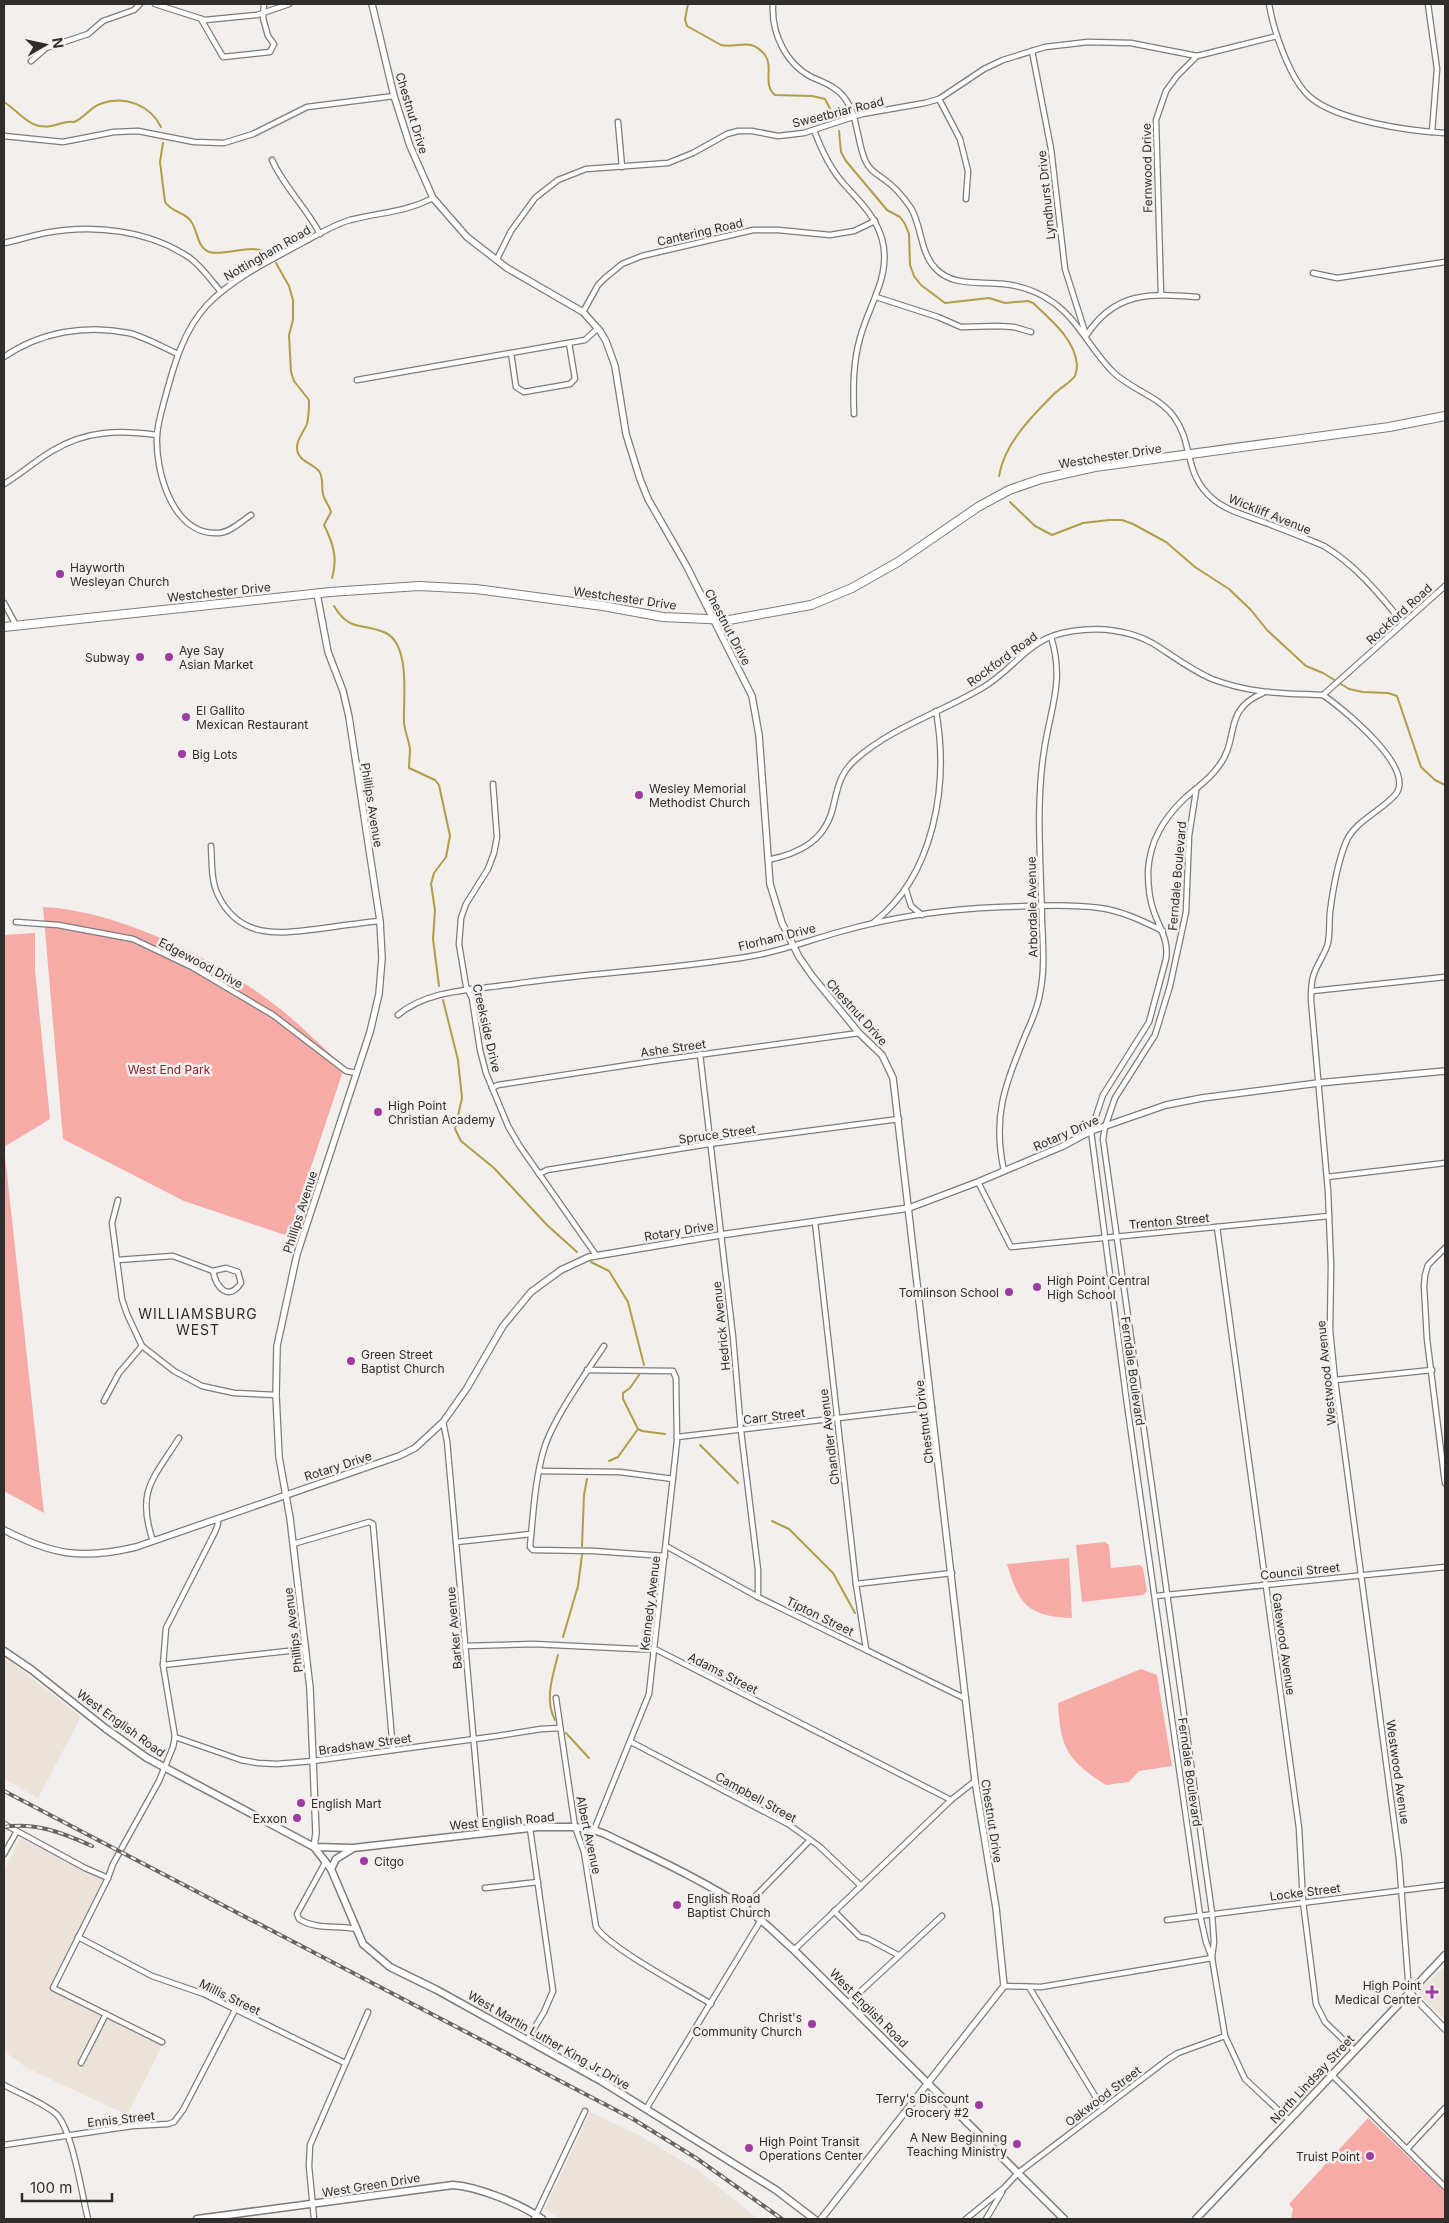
<svg xmlns="http://www.w3.org/2000/svg" width="1449" height="2223" viewBox="0 0 1449 2223" font-family="Inter,sans-serif">
	<style>
		.built { fill: #ebe2da }
		.green { fill: #f6aba7 }
		.lines { fill: none; stroke-linecap: round; stroke-linejoin: round }
		.stream { stroke: #b09e49; stroke-width: 2 }
		.minor-casing { stroke: #7e7b79; stroke-width: 7 }
		.tertiary-casing { stroke: #7e7b79; stroke-width: 8 }
		.secondary-casing { stroke: #7e7b79; stroke-width: 9 }
		.primary-casing { stroke: #7e7b79; stroke-width: 10 }
		.minor { stroke: #fff; stroke-width: 4.5 }
		.tertiary { stroke: #fff; stroke-width: 5.5 }
		.secondary { stroke: #fff; stroke-width: 6 }
		.primary { stroke: #fff; stroke-width: 8 }
		.rail-casing { stroke: #666564; stroke-width: 4 }
		.rail { stroke: #f2efed; stroke-width: 2; stroke-dasharray: 5.5; stroke-linecap: butt }
		.poi-dot { fill: #9d3ba1; stroke: #f2efed; stroke-width: 2 }
		.labels { text-anchor: middle; dominant-baseline: central; stroke-width: 5; stroke-linejoin: round; paint-order: stroke }
		.street-label { font-size: 12px; fill: #2f2e2d; stroke: #f2efed }
		.poi-label { font-size: 12px; fill: #2f2e2d; stroke: #f2efed; text-anchor: start }
		.park-label { font-size: 12px; fill: #892328; stroke: #f2efed }
		.neighbourhood-label { font-size: 14px; letter-spacing: 1px; fill: #2f2e2d; stroke: #f2efed }
	</style>
	<rect width="100%" height="100%" fill="#f2efed"/>
	<g class="built">
		<path d="M4,1656L81,1717L38,1798L4,1779Z"/>
		<path d="M20,1838L104,1879L50,1987L163,2044L127,2115L27,2068L4,2051V1870Z"/>
		<path d="M1445,1966V2020L1419,1994V1991Z"/>
		<path d="M590,2112L639,2135L699,2171L758,2219H560L545,2209Z"/>
	</g>
	<g class="green">
		<path d="M43,907C123,911 222,962 284,1012C304,1028 322,1047 341,1064L342,1074L288,1236L184,1201L63,1139Z"/>
		<path d="M35,933V970L50,1119L4,1147L44,1513L4,1491V935Z"/>
		<path d="M1105,1542L1109,1545L1111,1568L1140,1565L1143,1568L1147,1591L1143,1595L1082,1602L1076,1545Z"/>
		<path d="M1069,1558L1072,1618C1028,1616 1019,1605 1007,1564Z"/>
		<path d="M1141,1669L1157,1675L1172,1766L1139,1771L1129,1782L1106,1785C1068,1761 1060,1748 1058,1703Z"/>
		<path d="M1368,2118L1445,2192V2219H1291L1293,2209L1289,2204Z"/>
	</g>
	<g class="lines">
		<g class="stream">
			<path d="M688,4L685,19L687,26L721,45C738,49 750,36 765,55C774,68 762,84 775,95L812,96L825,99L835,118"/>
			<path d="M4,102C21,113 30,130 51,126C59,125 66,120 74,122C84,118 91,107 100,104C125,95 150,105 161,127"/>
			<path d="M839,131L841,152L846,161L887,210L900,217L905,224L909,234L910,265L914,276L921,285L945,303L989,298L1005,303L1028,301L1033,303C1050,319 1075,339 1077,365C1077,367 1076,373 1075,376C1070,383 1060,388 1054,394C1032,416 1004,444 999,476"/>
			<path d="M163,143L160,162L165,202C172,213 187,212 192,223C198,232 197,247 209,252C225,257 258,241 269,255"/>
			<path d="M276,263L289,286L293,300V320L289,335L291,372L294,381L309,400C309,408 309,416 307,424C304,432 296,439 297,449C298,461 312,463 319,471C324,478 321,487 323,494C324,500 329,505 331,512L324,525C333,543 338,558 332,578"/>
			<path d="M1010,502L1035,526L1052,535L1083,523L1109,520H1122L1133,524L1166,542L1195,567L1229,589L1251,610L1267,630L1306,666L1323,673L1349,689L1363,692L1388,693L1397,696L1421,767L1435,780L1445,785"/>
			<path d="M334,606C350,633 363,622 386,633C411,646 403,700 404,723C405,732 409,741 410,749C410,756 409,762 409,768L435,780L439,785L450,836L446,857L434,873L431,884L435,910L433,939L439,986"/>
			<path d="M443,1000L458,1060L462,1098L455,1129L461,1141L494,1168L547,1225L577,1252"/>
			<path d="M591,1262L609,1271L628,1302L644,1365"/>
			<path d="M639,1375L630,1388L623,1393V1399L638,1429L642,1431L665,1434"/>
			<path d="M700,1445L738,1483"/>
			<path d="M609,1461L618,1457L638,1429"/>
			<path d="M772,1521L789,1529L833,1573L855,1613"/>
			<path d="M582,1546L584,1495L587,1479"/>
			<path d="M563,1637L578,1586L582,1555"/>
			<path d="M555,1720C544,1700 553,1675 558,1655"/>
			<path d="M566,1733L589,1758"/>
		</g>
		<g class="minor-casing">
			<g id="minor">
				<path d="M155,4L205,20L257,15L289,4"/>
				<path d="M773,4C771,34 787,67 816,79C828,84 839,89 846,100C858,118 857,141 865,160C869,170 877,174 885,180C895,187 904,198 911,208C922,227 920,253 936,269C953,287 981,281 1004,284C1022,286 1039,292 1054,303C1080,322 1091,351 1114,373C1132,390 1159,396 1174,417C1194,444 1183,474 1213,499C1227,511 1248,516 1266,523C1285,530 1305,538 1324,546C1357,566 1379,594 1403,623"/>
				<path d="M1269,4C1273,29 1290,80 1310,97C1338,121 1409,131 1445,133"/>
				<path d="M1428,4L1437,69L1432,132"/>
				<path d="M201,19L223,57L270,52L274,44L268,36L263,18L264,4"/>
				<path d="M1032,51L1051,149L1065,269L1085,332"/>
				<path d="M31,61L46,48L88,34L103,21L134,10L140,4"/>
				<path d="M939,99L960,139L968,171L966,199"/>
				<path d="M618,122L622,167"/>
				<path d="M814,130C821,149 829,167 843,183C859,201 875,215 882,239C892,275 869,304 860,338C853,363 853,388 854,414"/>
				<path d="M4,136L63,142L114,132L138,131L194,142L224,143L253,134L307,107L394,96"/>
				<path d="M272,160C284,187 306,207 320,234"/>
				<path d="M4,243C18,240 31,236 45,233C94,224 149,230 190,258C202,267 211,280 221,292"/>
				<path d="M497,259L511,231L535,198L558,180L586,169L668,163L693,153L727,134L738,131H752L778,136L804,133L862,114L925,103L939,99L984,69L1003,60L1045,47L1088,42L1131,43L1197,56L1277,36"/>
				<path d="M1313,273L1337,278L1445,262"/>
				<path d="M1161,294L1156,120L1166,91L1177,76L1197,56"/>
				<path d="M876,297L938,317L961,327L998,326L1014,327L1031,332"/>
				<path d="M583,312L598,285L605,278L622,264L642,256L753,230H778L830,235L854,231L875,221"/>
				<path d="M1086,336C1114,292 1149,293 1197,297"/>
				<path d="M511,353L516,387L524,392L570,384L575,379L569,343"/>
				<path d="M4,357C40,332 86,324 129,333C145,337 162,347 178,354"/>
				<path d="M357,380L585,340L598,328"/>
				<path d="M4,484C21,474 35,461 52,451C86,430 120,430 157,435"/>
				<path d="M251,515C242,521 231,532 219,533C172,536 155,470 157,435C158,422 162,409 165,398C174,365 183,331 207,305C233,278 269,261 302,243C317,235 333,225 350,220C380,212 404,213 433,198"/>
				<path d="M4,603L16,625"/>
				<path d="M1263,693C1221,711 1241,738 1218,767C1209,780 1196,788 1185,798C1163,819 1150,841 1148,871C1148,885 1149,899 1154,912C1160,929 1169,941 1166,959L1149,1022L1103,1095L1091,1131L1127,1404L1200,1915L1206,1942L1212,1958L1225,2036L1245,2079L1289,2120"/>
				<path d="M1323,695C1342,708 1418,769 1395,795C1380,812 1355,821 1346,842C1337,864 1333,889 1330,912C1329,922 1330,933 1328,943C1325,955 1316,965 1313,977C1311,984 1311,992 1311,1000L1328,1191L1331,1265L1330,1330L1335,1380L1399,1859L1409,1992"/>
				<path d="M493,784L497,837L494,853L488,869L466,904L461,918L459,944L466,986L472,998L480,1050L486,1073L508,1126L519,1145L596,1255"/>
				<path d="M1196,791L1189,836L1186,912L1170,986L1155,1035L1115,1098L1105,1127L1103,1139L1212,1913L1214,1942L1212,1957"/>
				<path d="M211,846C212,862 211,881 218,895C239,939 278,934 318,929C339,926 359,923 380,921"/>
				<path d="M768,860C801,853 827,840 834,803C838,786 841,772 855,760C892,727 940,713 982,688C1017,668 1027,637 1073,631C1100,627 1130,630 1154,644C1173,656 1191,670 1212,679C1252,694 1281,693 1323,695L1445,586"/>
				<path d="M906,890L911,906L922,915"/>
				<path d="M16,922L58,925L133,939L192,967L273,1015L346,1071L356,1073"/>
				<path d="M873,923C935,875 949,784 936,711"/>
				<path d="M1312,991L1445,977"/>
				<path d="M398,1015C428,989 475,990 514,984C593,972 673,970 752,956C782,951 810,940 839,932C891,917 947,909 1002,907C1034,906 1068,904 1100,908C1122,911 1143,921 1163,931"/>
				<path d="M700,1054L733,1337L741,1431L758,1570V1597"/>
				<path d="M492,1088L498,1085L661,1060L859,1033"/>
				<path d="M1004,1171C992,1116 1005,1086 1025,1036C1031,1022 1038,1008 1040,993C1045,970 1043,946 1042,922C1041,864 1035,802 1045,745C1052,704 1064,679 1051,637"/>
				<path d="M539,1174L547,1170L709,1144L899,1119"/>
				<path d="M1327,1177L1445,1163"/>
				<path d="M978,1182L1011,1247L1329,1216"/>
				<path d="M118,1200L112,1223L122,1299L127,1314L142,1346L174,1371L202,1386L234,1393L276,1395"/>
				<path d="M815,1222L856,1584L866,1649"/>
				<path d="M1217,1227L1299,1828L1303,1902L1316,2004L1325,2022L1355,2051"/>
				<path d="M1445,1248L1428,1265L1425,1275L1424,1286L1427,1339L1445,1483"/>
				<path d="M117,1260L173,1256L213,1271L226,1268L238,1272L241,1283C228,1302 216,1287 213,1271"/>
				<path d="M604,1346C586,1373 553,1419 544,1449C535,1479 533,1515 530,1547L533,1550L594,1551L665,1556"/>
				<path d="M587,1370L673,1371L676,1378L677,1441L649,1694L594,1830"/>
				<path d="M1335,1380L1432,1370"/>
				<path d="M104,1401L119,1373L142,1346"/>
				<path d="M443,1422L447,1441L482,1834"/>
				<path d="M677,1437L932,1407"/>
				<path d="M540,1471L620,1472L673,1479"/>
				<path d="M153,1541C136,1491 153,1479 179,1438"/>
				<path d="M456,1542L531,1534"/>
				<path d="M293,1544L369,1522L373,1524L393,1750"/>
				<path d="M666,1546L758,1597L966,1699"/>
				<path d="M856,1584L952,1573"/>
				<path d="M1156,1596L1445,1567"/>
				<path d="M465,1646L533,1644L657,1650L951,1800"/>
				<path d="M163,1665L306,1649"/>
				<path d="M556,1698L575,1827L584,1852L596,1927C608,1947 687,1989 711,2004"/>
				<path d="M175,1737L241,1760L258,1763L277,1764L313,1761L497,1736L541,1729L560,1728"/>
				<path d="M631,1742L788,1824L819,1846L861,1886"/>
				<path d="M4,1824L85,1868L108,1878"/>
				<path d="M4,1854L17,1831"/>
				<path d="M326,1861L297,1914L299,1919C316,1930 337,1925 356,1929"/>
				<path d="M485,1888L538,1882"/>
				<path d="M744,1908L810,1840"/>
				<path d="M834,1911L860,1937L868,1939L898,1955"/>
				<path d="M1167,1920L1445,1885"/>
				<path d="M78,1937L152,1976L204,1994L345,2063"/>
				<path d="M794,1950L951,1800L975,1781"/>
				<path d="M1004,1986L1041,1987L1212,1958"/>
				<path d="M1029,1987L1103,2109"/>
				<path d="M848,2003L942,1916"/>
				<path d="M527,2040L544,2012L553,1991L530,1828"/>
				<path d="M162,2042L53,1988L108,1878L113,1864L159,1781L173,1747L175,1737L163,1665L166,1628L215,1532L218,1524L217,1519"/>
				<path d="M81,2063L106,2014"/>
				<path d="M1332,2075L1445,2187"/>
				<path d="M4,2085C20,2094 40,2101 55,2113C72,2126 82,2196 88,2219"/>
				<path d="M646,2109L761,1920"/>
				<path d="M4,2145L132,2126L168,2124L174,2122L183,2110L235,2010"/>
				<path d="M1407,2149L1445,2108"/>
				<path d="M314,2219L309,2166L310,2145L368,2012"/>
				<path d="M534,2219L585,2111"/>
				<path d="M966,2219L1004,2188L1018,2173L1167,2060L1178,2053L1225,2036"/>
				<path d="M986,2219L1002,2192"/>
			</g>
		</g>
		<g class="tertiary-casing">
			<g id="tertiary">
				<path d="M372,4L394,96L410,146L433,198L467,237L507,268L583,312L600,331L606,341L615,366L626,434L640,479L648,499L686,565L752,696L759,735L770,884L782,923L799,957L813,977L859,1033L882,1055L893,1078L975,1781L996,1908L1004,1986L821,2219"/>
				<path d="M4,1530C53,1555 82,1560 136,1547L399,1456L415,1448L443,1422L467,1388L503,1326L531,1292L561,1270L589,1257L720,1235L909,1208L978,1182L1063,1146L1091,1131L1166,1105L1202,1098L1318,1083L1445,1071"/>
				<path d="M314,1847L316,1833L310,1688L290,1518L279,1457L276,1395L277,1346L297,1254L370,1032L379,994L382,958L380,921L349,717L343,691L328,652L317,594"/>
				<path d="M1409,1992L1445,2029"/>
			</g>
		</g>
		<g class="secondary-casing">
			<g id="secondary">
				<path d="M4,1651L32,1670L105,1728L147,1758L314,1847L353,1848L538,1827H575L594,1830L605,1834C652,1857 701,1879 745,1908C763,1920 778,1936 794,1950L1064,2219"/>
				<path d="M314,1847L331,1869L363,1944L390,1967L437,1990L601,2081L776,2190L814,2219"/>
				<path d="M331,1869L336,1859L352,1849"/>
				<path d="M197,2219L453,2185C479,2187 521,2204 542,2219"/>
				<path d="M1196,2219L1445,1955"/>
			</g>
		</g>
		<g class="primary-casing">
			<path id="primary" d="M4,627L330,592L419,586L476,589L603,606L663,617L729,620L811,605L852,588L898,562L978,507L1009,490L1041,479L1095,467L1389,427L1445,416"/>
		</g>
		<use href="#minor" class="minor"/>
		<use href="#tertiary" class="tertiary"/>
		<use href="#secondary" class="secondary"/>
		<use href="#primary" class="primary"/>
		<g class="rail-casing">
			<g id="rail">
				<path d="M4,1791L633,2119L696,2158L782,2219"/>
				<path d="M4,1827C36,1822 63,1833 92,1846"/>
			</g>
		</g>
		<use href="#rail" class="rail"/>
	</g>
	<g class="poi-dot">
		<circle cx="60" cy="574" r="5"/>
		<circle cx="140" cy="657" r="5"/>
		<circle cx="169" cy="657" r="5"/>
		<circle cx="186" cy="717" r="5"/>
		<circle cx="182" cy="754" r="5"/>
		<circle cx="639" cy="795" r="5"/>
		<circle cx="378" cy="1112" r="5"/>
		<circle cx="1037" cy="1287" r="5"/>
		<circle cx="1009" cy="1292" r="5"/>
		<circle cx="351" cy="1361" r="5"/>
		<circle cx="301" cy="1803" r="5"/>
		<circle cx="297" cy="1818" r="5"/>
		<circle cx="364" cy="1861" r="5"/>
		<circle cx="677" cy="1905" r="5"/>
		<path d="M1429.5 1984.5h5v5h5v5h-5v5h-5v-5h-5v-5h5z"/>
		<circle cx="812" cy="2024" r="5"/>
		<circle cx="979" cy="2105" r="5"/>
		<circle cx="1017" cy="2144" r="5"/>
		<circle cx="749" cy="2148" r="5"/>
		<circle cx="1370" cy="2156" r="5"/>
	</g>
	<g class="labels">
		<g class="street-label">
			<text transform="translate(838 112) rotate(-14)">Sweetbriar Road</text>
			<text transform="translate(412 113) rotate(73)">Chestnut Drive</text>
			<text transform="translate(1147 168) rotate(-91)">Fernwood Drive</text>
			<text transform="translate(1046 195) rotate(-96)">Lyndhurst Drive</text>
			<text transform="translate(700 232) rotate(-13)">Cantering Road</text>
			<text transform="translate(267 253) rotate(-30)">Nottingham Road</text>
			<text transform="translate(1110 456) rotate(-9)">Westchester Drive</text>
			<text transform="translate(1270 514) rotate(22)">Wickliff Avenue</text>
			<text transform="translate(219 592) rotate(-6)">Westchester Drive</text>
			<text transform="translate(625 598) rotate(8)">Westchester Drive</text>
			<text transform="translate(1399 614) rotate(-42)">Rockford Road</text>
			<text transform="translate(728 627) rotate(62)">Chestnut Drive</text>
			<text transform="translate(1002 659) rotate(-36)">Rockford Road</text>
			<text transform="translate(372 805) rotate(81)">Phillips Avenue</text>
			<text transform="translate(1177 876) rotate(-85)">Ferndale Boulevard</text>
			<text transform="translate(1032 907) rotate(-91)">Arbordale Avenue</text>
			<text transform="translate(777 937) rotate(-14)">Florham Drive</text>
			<text transform="translate(201 963) rotate(28)">Edgewood Drive</text>
			<text transform="translate(857 1012) rotate(48)">Chestnut Drive</text>
			<text transform="translate(487 1028) rotate(77)">Creekside Drive</text>
			<text transform="translate(673 1048) rotate(-8)">Ashe Street</text>
			<text transform="translate(1066 1133) rotate(-24)">Rotary Drive</text>
			<text transform="translate(717 1134) rotate(-8)">Spruce Street</text>
			<text transform="translate(300 1212) rotate(-72)">Phillips Avenue</text>
			<text transform="translate(1169 1221) rotate(-5)">Trenton Street</text>
			<text transform="translate(679 1231) rotate(-9)">Rotary Drive</text>
			<text transform="translate(721 1326) rotate(-96)">Hedrick Avenue</text>
			<text transform="translate(1133 1371) rotate(82)">Ferndale Boulevard</text>
			<text transform="translate(1326 1373) rotate(-96)">Westwood Avenue</text>
			<text transform="translate(774 1416) rotate(-7)">Carr Street</text>
			<text transform="translate(924 1422) rotate(-97)">Chestnut Drive</text>
			<text transform="translate(829 1437) rotate(-97)">Chandler Avenue</text>
			<text transform="translate(338 1466) rotate(-18)">Rotary Drive</text>
			<text transform="translate(1300 1571) rotate(-6)">Council Street</text>
			<text transform="translate(650 1603) rotate(-83)">Kennedy Avenue</text>
			<text transform="translate(820 1616) rotate(26)">Tipton Street</text>
			<text transform="translate(454 1628) rotate(-95)">Barker Avenue</text>
			<text transform="translate(293 1630) rotate(-97)">Phillips Avenue</text>
			<text transform="translate(1284 1644) rotate(82)">Gatewood Avenue</text>
			<text transform="translate(723 1673) rotate(27)">Adams Street</text>
			<text transform="translate(121 1723) rotate(36)">West English Road</text>
			<text transform="translate(365 1744) rotate(-8)">Bradshaw Street</text>
			<text transform="translate(1190 1772) rotate(82)">Ferndale Boulevard</text>
			<text transform="translate(1398 1772) rotate(82)">Westwood Avenue</text>
			<text transform="translate(756 1797) rotate(29)">Campbell Street</text>
			<text transform="translate(502 1821) rotate(-5)">West English Road</text>
			<text transform="translate(992 1821) rotate(81)">Chestnut Drive</text>
			<text transform="translate(589 1835) rotate(78)">Albert Avenue</text>
			<text transform="translate(1305 1892) rotate(-7)">Locke Street</text>
			<text transform="translate(230 1997) rotate(26)">Millis Street</text>
			<text transform="translate(869 2008) rotate(45)">West English Road</text>
			<text transform="translate(549 2040) rotate(30)">West Martin Luther King Jr Drive</text>
			<text transform="translate(1312 2079) rotate(-47)">North Lindsay Street</text>
			<text transform="translate(1103 2096) rotate(-37)">Oakwood Street</text>
			<text transform="translate(121 2119) rotate(-6)">Ennis Street</text>
			<text transform="translate(371 2185) rotate(-9)">West Green Drive</text>
		</g>
		<g class="poi-label">
			<text x="70" y="567">Hayworth<tspan x="70" dy="14">Wesleyan Church</tspan></text>
			<text x="179" y="650">Aye Say<tspan x="179" dy="14">Asian Market</tspan></text>
			<text x="130" y="657" text-anchor="end">Subway</text>
			<text x="196" y="710">El Gallito<tspan x="196" dy="14">Mexican Restaurant</tspan></text>
			<text x="192" y="754">Big Lots</text>
			<text x="649" y="788">Wesley Memorial<tspan x="649" dy="14">Methodist Church</tspan></text>
			<text x="388" y="1105">High Point<tspan x="388" dy="14">Christian Academy</tspan></text>
			<text x="1047" y="1280">High Point Central<tspan x="1047" dy="14">High School</tspan></text>
			<text x="999" y="1292" text-anchor="end">Tomlinson School</text>
			<text x="361" y="1354">Green Street<tspan x="361" dy="14">Baptist Church</tspan></text>
			<text x="311" y="1803">English Mart</text>
			<text x="287" y="1818" text-anchor="end">Exxon</text>
			<text x="374" y="1861">Citgo</text>
			<text x="687" y="1898">English Road<tspan x="687" dy="14">Baptist Church</tspan></text>
			<text x="1421" y="1985" text-anchor="end">High Point<tspan x="1421" dy="14">Medical Center</tspan></text>
			<text x="802" y="2017" text-anchor="end">Christ's<tspan x="802" dy="14">Community Church</tspan></text>
			<text x="969" y="2098" text-anchor="end">Terry's Discount<tspan x="969" dy="14">Grocery #2</tspan></text>
			<text x="1007" y="2137" text-anchor="end">A New Beginning<tspan x="1007" dy="14">Teaching Ministry</tspan></text>
			<text x="759" y="2141">High Point Transit<tspan x="759" dy="14">Operations Center</tspan></text>
			<text x="1360" y="2156" text-anchor="end">Truist Point</text>
		</g>
		<g class="park-label">
			<text x="169" y="1069">West End Park</text>
		</g>
		<g class="neighbourhood-label">
			<text x="198" y="1313">WILLIAMSBURG<tspan x="198" dy="16">WEST</tspan></text>
		</g>
	</g>
	<rect width="1449" height="2223" fill="none" stroke="#2f2e2d" stroke-width="10"/>
	<g transform="translate(45 45) rotate(81)" stroke="#f2efed" stroke-width="4" paint-order="stroke">
	<path d="M0-4L9 19L0 12L-9 19Z" fill="#2f2e2d"/>
	<text y="-8" font-size="14" font-weight="bold" text-anchor="middle" fill="#2f2e2d">N</text>
	</g>
	<path d="M22 2193v8h90v-8" fill="none" stroke="#2f2e2d" stroke-width="2.5"/>
	<text x="30" y="2193" font-size="15" fill="#2f2e2d" stroke="#f2efed" stroke-width="4" paint-order="stroke">100 m</text>
</svg>
